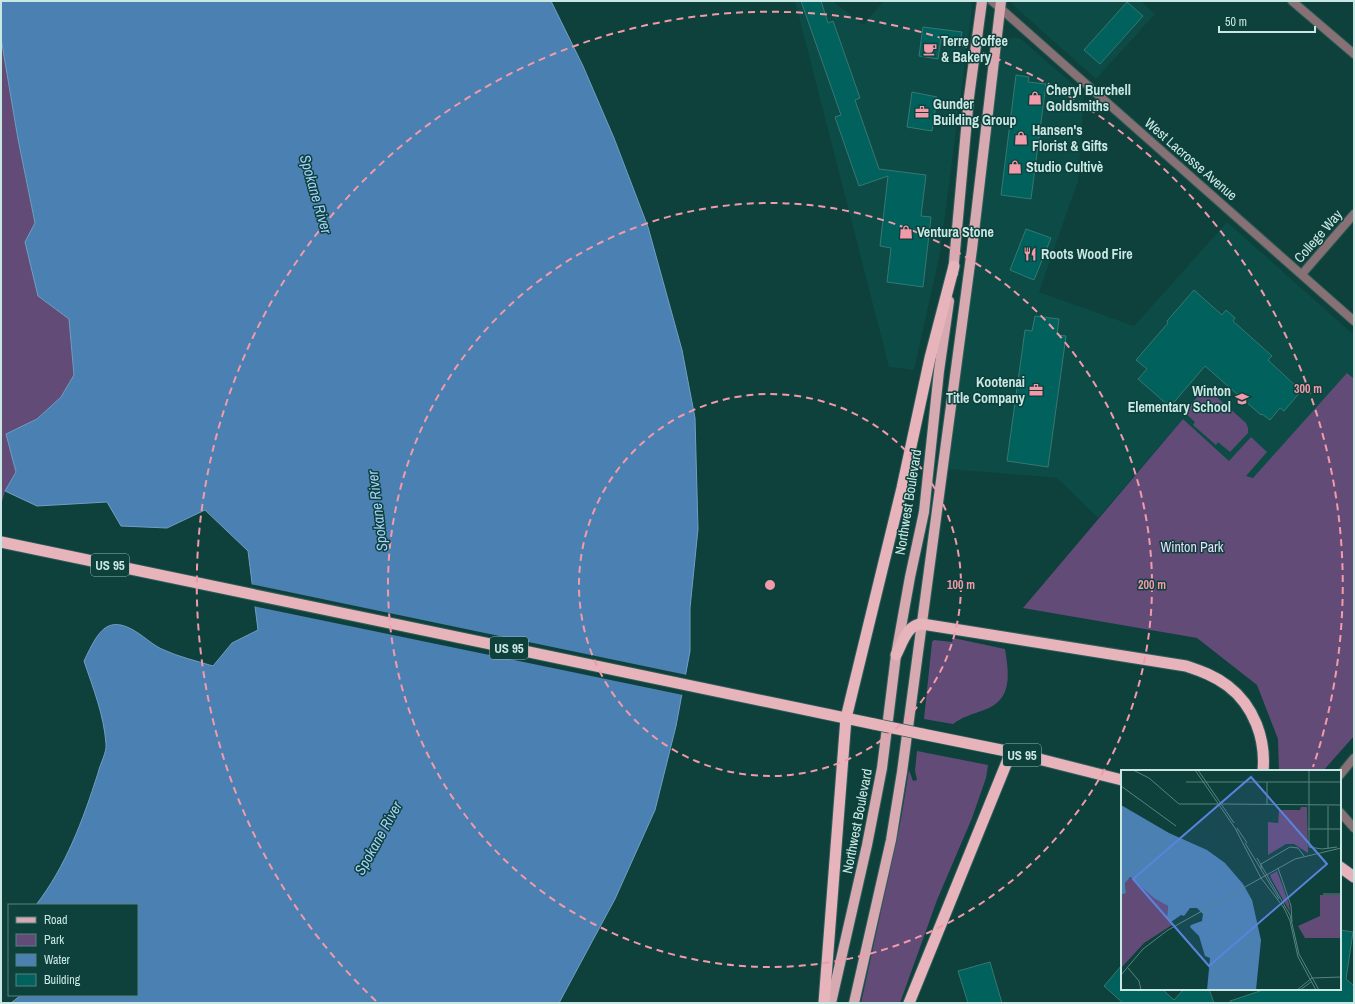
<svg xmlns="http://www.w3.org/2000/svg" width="1355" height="1004" viewBox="0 0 1355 1004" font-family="'Archivo Narrow',sans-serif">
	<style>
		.built { fill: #0c4b46 }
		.green { fill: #634b78 }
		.water { fill: #4a80b2; stroke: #709fc1 }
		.pier { fill: #0e403c }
		.building { fill: #01615c; stroke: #397771 }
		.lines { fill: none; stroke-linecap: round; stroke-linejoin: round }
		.minor-casing { stroke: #305e5a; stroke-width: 10 }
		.tertiary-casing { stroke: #305e5a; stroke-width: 10 }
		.primary-casing { stroke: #305e5a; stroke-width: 12 }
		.trunk-casing { stroke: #305e5a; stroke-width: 13 }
		.minor { stroke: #887175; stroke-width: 8 }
		.tertiary { stroke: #887175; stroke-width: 8 }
		.primary { stroke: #d7a9b0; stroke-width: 10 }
		.trunk { stroke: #e7b4bc; stroke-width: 11 }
		.trunk-bridge-casing { stroke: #305e5a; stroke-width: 13; stroke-linecap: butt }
		.trunk-bridge { stroke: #e7b4bc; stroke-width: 11 }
		.ring { fill: none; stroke: #f39aaa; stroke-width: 2; stroke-dasharray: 7 5 }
		.labels { text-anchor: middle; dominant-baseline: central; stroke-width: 3; stroke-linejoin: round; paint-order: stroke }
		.shield { fill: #0e403c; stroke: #91b6b2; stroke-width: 1 }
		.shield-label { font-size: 13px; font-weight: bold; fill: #c9e8e4 }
		.poi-label { font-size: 14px; font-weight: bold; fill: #c9e8e4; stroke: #0e403c; text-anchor: start }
		.street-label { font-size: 14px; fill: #c9e8e4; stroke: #0e403c }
		.park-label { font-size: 14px; fill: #ecdbfe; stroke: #0e403c }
		.water-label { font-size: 15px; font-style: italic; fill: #a4d0fb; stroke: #0e403c }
		.inset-road { fill: none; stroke: #59837f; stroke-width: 1 }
		.view { fill: #5984dc; fill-opacity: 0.15; stroke: #5984dc; stroke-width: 2 }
		.inset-edge { fill: none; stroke: #c9e8e4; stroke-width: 2 }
		.centre { fill: #f39aaa; stroke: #0e403c; stroke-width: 2 }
		.ring-label { font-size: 12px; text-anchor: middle; font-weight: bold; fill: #f39aaa; stroke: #0e403c; stroke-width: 3; stroke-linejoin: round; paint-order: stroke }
	</style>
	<rect width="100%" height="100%" fill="#0e403c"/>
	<g class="built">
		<path d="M795,1H833L863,25L884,1H971V2L972,8L940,254L914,370L889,367Z"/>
		<path d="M1010,1H1141L1155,14L1096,79L1014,6Z"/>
		<path d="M1016,37L1021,39L1084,94L1078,181L1039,292L1134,326L1227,222L1354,335V568L1253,478L1245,476L1183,419L1098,518L1057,478L948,469L1001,50L1003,44L1007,39Z"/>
	</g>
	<g class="green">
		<path d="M1,38L18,139L35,224L38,296L69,319L74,375L61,397L37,419L6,434L16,472L5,491L1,505Z"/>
		<path d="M1347,373L1354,379V736L1323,771H1279L1278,739L1257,685L1197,638L1023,608L1183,419L1229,461L1251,437L1267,452L1246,476L1253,478Z"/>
		<path d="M1206,391L1211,392L1246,423L1248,428V433L1230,452L1218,442L1216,445L1193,425L1195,422L1184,412L1201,393Z"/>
		<path d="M953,638L1005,649C1009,674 1013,700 984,710C973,714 962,717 953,724L924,719L932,642L934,640L952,642Z"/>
		<path d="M917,751L988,765L986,778L972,818L937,900L900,1003H861L901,819L909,770L913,781L917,780L915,771Z"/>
	</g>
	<path class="water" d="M1,1H551L583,66L614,138L648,227L682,350L695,418L698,529L690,608V651L676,726L655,810L615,899L559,1003H11L21,995H137V905H36C66,866 83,820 98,773C100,764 107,752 106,744C104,715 93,688 84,661C98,632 107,611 141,635C148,640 156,647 164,650C179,657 197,661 213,666L232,643L258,630L248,551L205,510L167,528L121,526L107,502L37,506L5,491L16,472L6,434L37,419L61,397L74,375L69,319L38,296L25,242L35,223L18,139L1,38Z"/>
	<path class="pier" d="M250,584L687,675L683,695L253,606Z"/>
	<g class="building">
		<path d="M801,1H821L828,23L833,21L860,98L855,100L879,169L926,175L921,216L931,217L923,287L887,282L891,248L880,246L888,176L859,186L835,117L841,115Z"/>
		<path d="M1127,2L1143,16L1100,64L1084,50Z"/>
		<path d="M923,27L962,32L960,42L941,39L938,59L919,56Z"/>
		<path d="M1016,75L1029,77L1028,82L1046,84L1031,199L1001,195Z"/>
		<path d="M912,92L937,97L932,131L907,127Z"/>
		<path d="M1026,229L1051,238L1034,280L1010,270Z"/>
		<path d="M1194,290L1222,315L1226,310L1235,318L1233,321L1272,356L1268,360L1301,391L1284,411L1280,408L1270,420L1262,414L1261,415L1205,366L1170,407L1138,379L1147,369L1136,360L1168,323L1167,321Z"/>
		<path d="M1035,316L1059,319L1057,335L1066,336L1048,467L1007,461L1025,330L1032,331Z"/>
		<path d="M1340,930L1353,932L1346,979L1354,986V1003H1230V1001L1266,989H1340Z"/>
		<path d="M990,962L1002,1003H968L958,971Z"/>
		<path d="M1122,965V989H1162L1174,1000L1184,989H1209L1214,1003H1123L1104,986Z"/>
	</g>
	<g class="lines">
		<g class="minor-casing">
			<g id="minor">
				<path d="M1292,1L1354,54"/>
				<path d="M1000,8L1354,321"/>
				<path d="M1302,274L1354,214"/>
				<path d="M1340,775L1354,758"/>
				<path d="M1340,812L1354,828"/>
			</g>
		</g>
		<g class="tertiary-casing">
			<path id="tertiary" d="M992,1L1000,8"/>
		</g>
		<g class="primary-casing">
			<g id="primary">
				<path d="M953,273L969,97L982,1"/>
				<path d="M831,1003L867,845L882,768L896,655L910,577L924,512L939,371L949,301"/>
				<path d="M854,1003L891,840L902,772L972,249L1001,1"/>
			</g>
		</g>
		<g class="trunk-casing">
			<g id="trunk">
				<path d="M1,542L874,724"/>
				<path d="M896,655C902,644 907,624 922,624L1186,666C1201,671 1215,676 1228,686C1254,706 1266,739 1263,771"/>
				<path d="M922,734L1011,752L1122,780"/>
				<path d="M1340,867L1354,877"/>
				<path d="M824,1003L846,718L902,488L930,358L954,266"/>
				<path d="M909,1003L1011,752"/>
			</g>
		</g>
		<use href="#minor" class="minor"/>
		<use href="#tertiary" class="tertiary"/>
		<use href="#primary" class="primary"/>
		<use href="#trunk" class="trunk"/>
		<g class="trunk-bridge-casing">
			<path id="trunk-bridge" d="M874,724L922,734"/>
		</g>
		<use href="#trunk-bridge" class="trunk-bridge"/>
	</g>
	<g class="ring">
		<circle cx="770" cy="585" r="191"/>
		<circle cx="770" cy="585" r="382"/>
		<path d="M376 1001A573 573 0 1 1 1313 767"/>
	</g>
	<defs>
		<g id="cafe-bare" transform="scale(1.08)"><path d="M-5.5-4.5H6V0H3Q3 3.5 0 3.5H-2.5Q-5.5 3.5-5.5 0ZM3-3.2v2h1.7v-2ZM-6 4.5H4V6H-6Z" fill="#f39aaa" stroke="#0e403c" stroke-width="2.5" paint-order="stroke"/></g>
		<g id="shop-bare" transform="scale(1.08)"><path d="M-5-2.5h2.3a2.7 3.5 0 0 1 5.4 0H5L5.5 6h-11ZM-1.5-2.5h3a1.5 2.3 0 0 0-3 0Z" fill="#f39aaa" stroke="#0e403c" stroke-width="2.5" paint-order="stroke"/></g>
		<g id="office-bare" transform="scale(1.08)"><path d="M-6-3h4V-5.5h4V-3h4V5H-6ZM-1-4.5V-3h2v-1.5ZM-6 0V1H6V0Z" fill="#f39aaa" stroke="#0e403c" stroke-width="2.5" paint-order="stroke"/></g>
		<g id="restaurant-bare" transform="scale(1.08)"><path d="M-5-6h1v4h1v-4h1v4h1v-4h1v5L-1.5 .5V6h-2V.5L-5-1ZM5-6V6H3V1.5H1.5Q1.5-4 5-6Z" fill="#f39aaa" stroke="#0e403c" stroke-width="2.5" paint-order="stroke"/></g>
		<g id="school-bare" transform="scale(1.08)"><path d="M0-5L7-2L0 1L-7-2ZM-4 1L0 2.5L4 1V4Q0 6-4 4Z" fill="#f39aaa" stroke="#0e403c" stroke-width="2.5" paint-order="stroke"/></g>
	</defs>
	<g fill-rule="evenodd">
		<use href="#cafe-bare" x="930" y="49"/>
		<use href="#shop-bare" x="1035" y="98"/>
		<use href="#office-bare" x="922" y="112"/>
		<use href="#shop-bare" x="1021" y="138"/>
		<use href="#shop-bare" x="1015" y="167"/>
		<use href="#shop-bare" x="906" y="232"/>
		<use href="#restaurant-bare" x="1030" y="254"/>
		<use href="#office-bare" x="1036" y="390"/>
		<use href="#school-bare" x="1242" y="399"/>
	</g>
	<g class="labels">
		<g class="shield">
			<rect x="91" y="554" width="38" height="22" rx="3"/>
			<rect x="490" y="637" width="38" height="22" rx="3"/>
			<rect x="1003" y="744" width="38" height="22" rx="3"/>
		</g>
		<g class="shield-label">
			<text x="110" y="565">US 95</text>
			<text x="509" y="648">US 95</text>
			<text x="1022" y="755">US 95</text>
		</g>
		<g class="poi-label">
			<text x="941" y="41">Terre Coffee<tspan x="941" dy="16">&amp; Bakery</tspan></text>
			<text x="1046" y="90">Cheryl Burchell<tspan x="1046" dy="16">Goldsmiths</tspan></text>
			<text x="933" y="104">Gunder<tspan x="933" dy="16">Building Group</tspan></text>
			<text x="1032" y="130">Hansen's<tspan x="1032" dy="16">Florist &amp; Gifts</tspan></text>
			<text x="1026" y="167">Studio Cultivè</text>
			<text x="917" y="232">Ventura Stone</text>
			<text x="1041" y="254">Roots Wood Fire</text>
			<text x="1025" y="382" text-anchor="end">Kootenai<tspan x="1025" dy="16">Title Company</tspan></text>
			<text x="1231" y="391" text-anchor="end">Winton<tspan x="1231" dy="16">Elementary School</tspan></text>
		</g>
		<g class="street-label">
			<text transform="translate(1191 159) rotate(41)">West Lacrosse Avenue</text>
			<text transform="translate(1318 236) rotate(-49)">College Way</text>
			<text transform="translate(908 502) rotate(-81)">Northwest Boulevard</text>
			<text transform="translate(857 821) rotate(-79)">Northwest Boulevard</text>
		</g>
		<g class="park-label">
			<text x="1192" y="547">Winton Park</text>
		</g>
		<g class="water-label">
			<text transform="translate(316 194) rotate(74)">Spokane River</text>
			<text transform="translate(377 511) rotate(-97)">Spokane River</text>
			<text transform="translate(378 838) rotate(-61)">Spokane River</text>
		</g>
	</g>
	<g transform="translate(1121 770)">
		<rect width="220" height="220" fill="#0e403c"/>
		<path d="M180,37H186L187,83L173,74H165L147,85V52L157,53V56L158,40H179ZM156,101L168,134L169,142L150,108L149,105ZM8,107L47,136L46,146L51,155L23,173L0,198V125L5,123L4,113ZM199,125H220V168H184L177,156L199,146Z" fill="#634b78"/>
		<path d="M0,35L48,63L86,80L104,93L122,114L131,130L140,170L135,220H86L89,188L84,186L78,166L69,157L70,155L81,151L82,144L76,138H69L63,146L60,145L50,152L46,147L47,136L33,128L9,107L4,113L5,123L0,125Z" fill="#4a80b2"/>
		<path class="inset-road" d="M12,0L28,8L58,34H97M74,0L116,61M77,0L113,53M188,0V77L201,79L216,77M65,12H220M0,16L55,56M101,34L220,35M146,35V12M116,58L126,73M187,59H220M115,60L140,108L163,138M124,73L158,129M207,79V36M136,88L169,145L178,184L198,220M157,98L170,136L171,152M140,99V94L169,77L177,78L183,86M202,124H220M162,136L169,151L177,187L195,220M7,198L18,211L20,220M0,205L22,179L47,160L174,89L220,78M176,220L191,208L220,207M179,220L190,212"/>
		<path class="view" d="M130,7L206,94L88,196L12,109Z"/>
		<rect width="220" height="220" class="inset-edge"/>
	</g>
	<circle cx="770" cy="585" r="6" class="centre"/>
	<g class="ring-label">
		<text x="1308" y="393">300 m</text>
		<text x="961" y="589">100 m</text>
		<text x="1152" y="589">200 m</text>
	</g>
	<rect width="1355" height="1004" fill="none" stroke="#c9e8e4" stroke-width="4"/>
	<rect x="8" y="904" width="130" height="92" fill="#0e403c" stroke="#59837f"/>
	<rect x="16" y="917" width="20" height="6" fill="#d7a9b0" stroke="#59837f"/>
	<text x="44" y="924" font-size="12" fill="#c9e8e4">Road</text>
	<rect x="16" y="934" width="20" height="12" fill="#634b78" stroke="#59837f"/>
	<text x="44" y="944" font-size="12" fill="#c9e8e4">Park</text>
	<rect x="16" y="954" width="20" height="12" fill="#4a80b2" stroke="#59837f"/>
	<text x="44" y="964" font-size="12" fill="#c9e8e4">Water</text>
	<rect x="16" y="974" width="20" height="12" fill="#01615c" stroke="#59837f"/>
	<text x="44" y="984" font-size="12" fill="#c9e8e4">Building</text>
	<path d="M1219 26v6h96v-6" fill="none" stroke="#c9e8e4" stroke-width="2"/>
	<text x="1225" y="26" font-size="12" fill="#c9e8e4" stroke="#0e403c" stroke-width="3" paint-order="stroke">50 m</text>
</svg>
